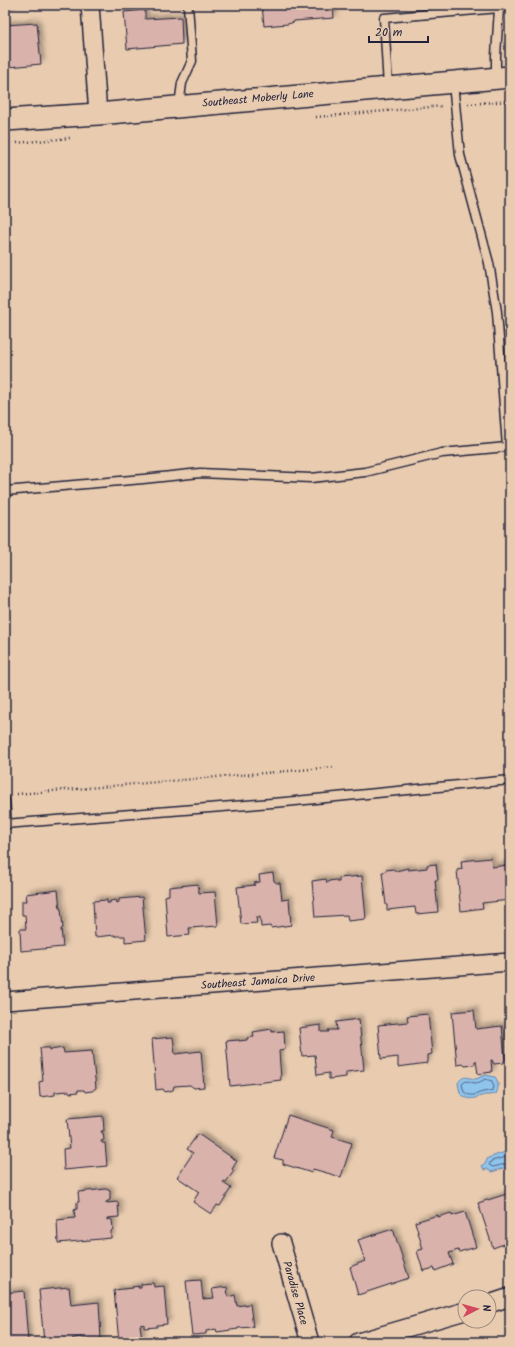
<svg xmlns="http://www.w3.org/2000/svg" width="515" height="1347" viewBox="0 0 515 1347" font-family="Kalam,sans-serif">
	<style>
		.water { fill: #8fc4ed; stroke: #6383a6 }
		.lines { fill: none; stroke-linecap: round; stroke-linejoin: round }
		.shore { stroke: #4e6382; stroke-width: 1 }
		.building { fill: #dab2ac; stroke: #22223b; filter: url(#shadow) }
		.service-casing { stroke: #22223b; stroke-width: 11 }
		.minor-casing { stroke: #22223b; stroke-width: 20 }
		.tertiary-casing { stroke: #22223b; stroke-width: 24 }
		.path { stroke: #22223b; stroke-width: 2.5; stroke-dasharray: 1 3; stroke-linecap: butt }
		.service { stroke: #e9ccb0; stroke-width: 8 }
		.minor { stroke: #e9ccb0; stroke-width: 17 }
		.tertiary { stroke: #e9ccb0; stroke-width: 21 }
		.labels { text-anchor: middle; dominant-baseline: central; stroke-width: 3.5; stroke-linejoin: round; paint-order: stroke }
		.street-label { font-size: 11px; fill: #22223b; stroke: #e9ccb0 }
	</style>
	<defs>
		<filter id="shadow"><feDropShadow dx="3.5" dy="-3.5" stdDeviation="2" flood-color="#0004"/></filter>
	</defs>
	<rect width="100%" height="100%" fill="#e9ccb0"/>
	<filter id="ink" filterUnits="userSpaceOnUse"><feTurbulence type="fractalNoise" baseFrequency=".025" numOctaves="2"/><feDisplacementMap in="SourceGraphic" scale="8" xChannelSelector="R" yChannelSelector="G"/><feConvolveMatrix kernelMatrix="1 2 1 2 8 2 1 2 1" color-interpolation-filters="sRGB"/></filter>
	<g filter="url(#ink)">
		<g class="water">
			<path d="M486,1075L495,1077C499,1082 499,1088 496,1094C492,1095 489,1095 485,1095C476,1097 469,1103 460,1093L458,1083C464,1073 469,1079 476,1079C479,1078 482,1076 486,1075Z"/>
			<path d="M508,1151L510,1153V1166L492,1172L487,1169L484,1170L482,1165L485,1164L488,1158Z"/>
		</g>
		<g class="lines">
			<g class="shore">
				<path d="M485,1079L492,1081L494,1087L493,1090C490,1091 486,1091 483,1092C475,1094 472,1098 464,1092L462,1084C467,1079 469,1082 475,1083C479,1083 482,1081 485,1079Z"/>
				<path d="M510,1156L491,1161L489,1165L493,1167L510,1163"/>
			</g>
		</g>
		<g class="building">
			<path d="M5,5H33L5,8Z"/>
			<path d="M262,5H333L334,18L294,21V22L288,24L264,26Z"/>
			<path d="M145,10V19L181,17L182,44L127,49L124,12Z"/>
			<path d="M37,23L41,64L9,67L5,25Z"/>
			<path d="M491,858L492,867L508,865L510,900L482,903L483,908L461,911L457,870L462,869L461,861Z"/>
			<path d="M436,864L438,880H435L438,912L416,914L415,907L387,910V905H386L382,872H385L386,870L393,869L396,871L408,868V870L427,868V865Z"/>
			<path d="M273,873L274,881L277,883H280L282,900L289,899L291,925L271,928L270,926L261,927L260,917H256L257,923L241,924L237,887L255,885L254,883L260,882L259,875Z"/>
			<path d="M362,876L366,919L348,921L347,915L315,917L312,881L326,879L327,883L329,882V881L336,880V882H339V878Z"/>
			<path d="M198,884L199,893L215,892L218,926L189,928L190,935L168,937L165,896L169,895V887Z"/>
			<path d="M58,890L60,909H61L63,928L61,929L63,947L21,951L20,929H26L25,915H22V901H27L26,894Z"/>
			<path d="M142,897L146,940L125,942V936H115V935L95,937L93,901L107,900V903H110V901L116,900L117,903L119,902V899Z"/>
			<path d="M474,1010L476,1029L502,1026L505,1060L503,1063L494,1064L492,1060H491L492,1072L478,1074L476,1061H475V1063L474,1065L465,1066L463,1064L457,1065L452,1012Z"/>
			<path d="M428,1014L432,1054L427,1055V1063L398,1067V1057L381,1059L378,1025L408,1022L407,1016Z"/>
			<path d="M359,1019L364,1070L346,1072V1077L329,1079V1073L317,1075L315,1055L302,1056L299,1028L321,1025V1032H329L328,1030H337L336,1022Z"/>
			<path d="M272,1029V1032L284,1031L285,1050L279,1051L281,1080L230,1086L226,1041L239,1040V1041L247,1040V1038L254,1037L253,1032Z"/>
			<path d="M173,1037L175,1054L201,1051L204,1087L194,1088L190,1085L174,1086L173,1090L165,1092L163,1089L156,1090L152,1039Z"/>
			<path d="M40,1048H50V1050L63,1048L64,1053L92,1051L96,1088L92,1091L85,1092L84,1090H78V1092L70,1093L69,1091L55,1092V1095L40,1097L39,1082L43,1081Z"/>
			<path d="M288,1115L334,1130L332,1137L352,1143L341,1177L313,1169L312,1173L283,1164V1160L274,1158Z"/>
			<path d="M103,1116L104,1131H101L102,1133H103L104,1140L101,1141L102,1143H105L107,1166L64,1170L63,1149L70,1148L67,1119Z"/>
			<path d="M198,1134L237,1161L232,1169L234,1171L226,1182L224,1181L223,1183L231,1188L220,1206L217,1205L211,1214L193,1202L199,1192L177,1177L193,1153L187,1149Z"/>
			<path d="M106,1189L110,1191V1200L106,1202V1203L118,1202L119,1217L107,1218V1220L110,1219L112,1220L113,1229L111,1231V1238L58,1243L57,1220L75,1218L74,1210L77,1209V1202H79L78,1192Z"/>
			<path d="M510,1193V1246L509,1247L507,1242H506V1243L493,1248L478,1203Z"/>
			<path d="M465,1212L476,1247L459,1252L458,1250L449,1253L453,1264L435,1271L434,1268L423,1271L417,1251L423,1249L415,1222L438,1215V1217L451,1213L452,1216Z"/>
			<path d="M393,1229L409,1278L358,1295L350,1267L365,1261L358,1240Z"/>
			<path d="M201,1280L203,1299L214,1298L212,1289L227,1287L228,1297L235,1295L237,1306L250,1304L253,1327L238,1328V1329L217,1332L216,1329L206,1331V1334L192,1335L186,1281Z"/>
			<path d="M153,1283L154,1287L164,1286L167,1324L157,1325V1327L144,1328V1324L140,1325L142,1339L119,1342L114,1290L133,1288L132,1287L139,1286L138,1288H141V1284Z"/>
			<path d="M69,1287L71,1305L99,1302L101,1340L88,1341L87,1338H82V1337L73,1338V1342H44L39,1290Z"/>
			<path d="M24,1291L28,1342H5V1293Z"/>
		</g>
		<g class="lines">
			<g class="service-casing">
				<g id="service">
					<path d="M496,78V56L499,8L510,7"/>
					<path d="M388,87L384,18L499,8V5"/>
					<path d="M179,106L182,83L192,61L188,5"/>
					<path d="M5,491L143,479L200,473L311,478L365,472L442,453L507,447L497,312L489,263L460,155L453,83"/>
					<path d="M5,800L7,824"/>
					<path d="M5,824L285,802L510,780"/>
				</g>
			</g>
			<g class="minor-casing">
				<g id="minor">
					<path d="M90,5L98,114"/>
					<path d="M5,1001L510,962"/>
					<path d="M281,1243L310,1342"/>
					<path d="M489,1304L510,1297"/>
					<path d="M358,1342L465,1311"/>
				</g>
			</g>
			<g class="tertiary-casing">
				<path id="tertiary" d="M5,120L98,114L510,77"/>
			</g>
			<g class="path">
				<path d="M468,104L510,101"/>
				<path d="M316,117L443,106"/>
				<path d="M5,144L70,138"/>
				<path d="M17,794L335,767"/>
			</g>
			<use href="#service" class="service"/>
			<use href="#minor" class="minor"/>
			<use href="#tertiary" class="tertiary"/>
		</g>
	</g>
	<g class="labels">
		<g class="street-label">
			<text transform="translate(258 99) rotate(-5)">Southeast Moberly Lane</text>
			<text transform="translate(258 982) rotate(-4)">Southeast Jamaica Drive</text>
			<text transform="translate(295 1293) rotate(74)">Paradise Place</text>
		</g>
	</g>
	<rect width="515" height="1347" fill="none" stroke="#e9ccb0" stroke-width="20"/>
	<rect x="10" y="10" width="495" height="1327" fill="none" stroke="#22223b" stroke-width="1.5" filter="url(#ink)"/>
	<g transform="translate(477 1309) rotate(84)"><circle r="19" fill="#e9ccb0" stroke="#998881"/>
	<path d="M0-3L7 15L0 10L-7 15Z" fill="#d1495b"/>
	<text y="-6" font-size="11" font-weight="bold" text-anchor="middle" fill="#22223b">N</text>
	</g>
	<path d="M369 36v6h59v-6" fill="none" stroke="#22223b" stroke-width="2"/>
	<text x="375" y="36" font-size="12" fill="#22223b" stroke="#e9ccb0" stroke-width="3" paint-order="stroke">20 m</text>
</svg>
